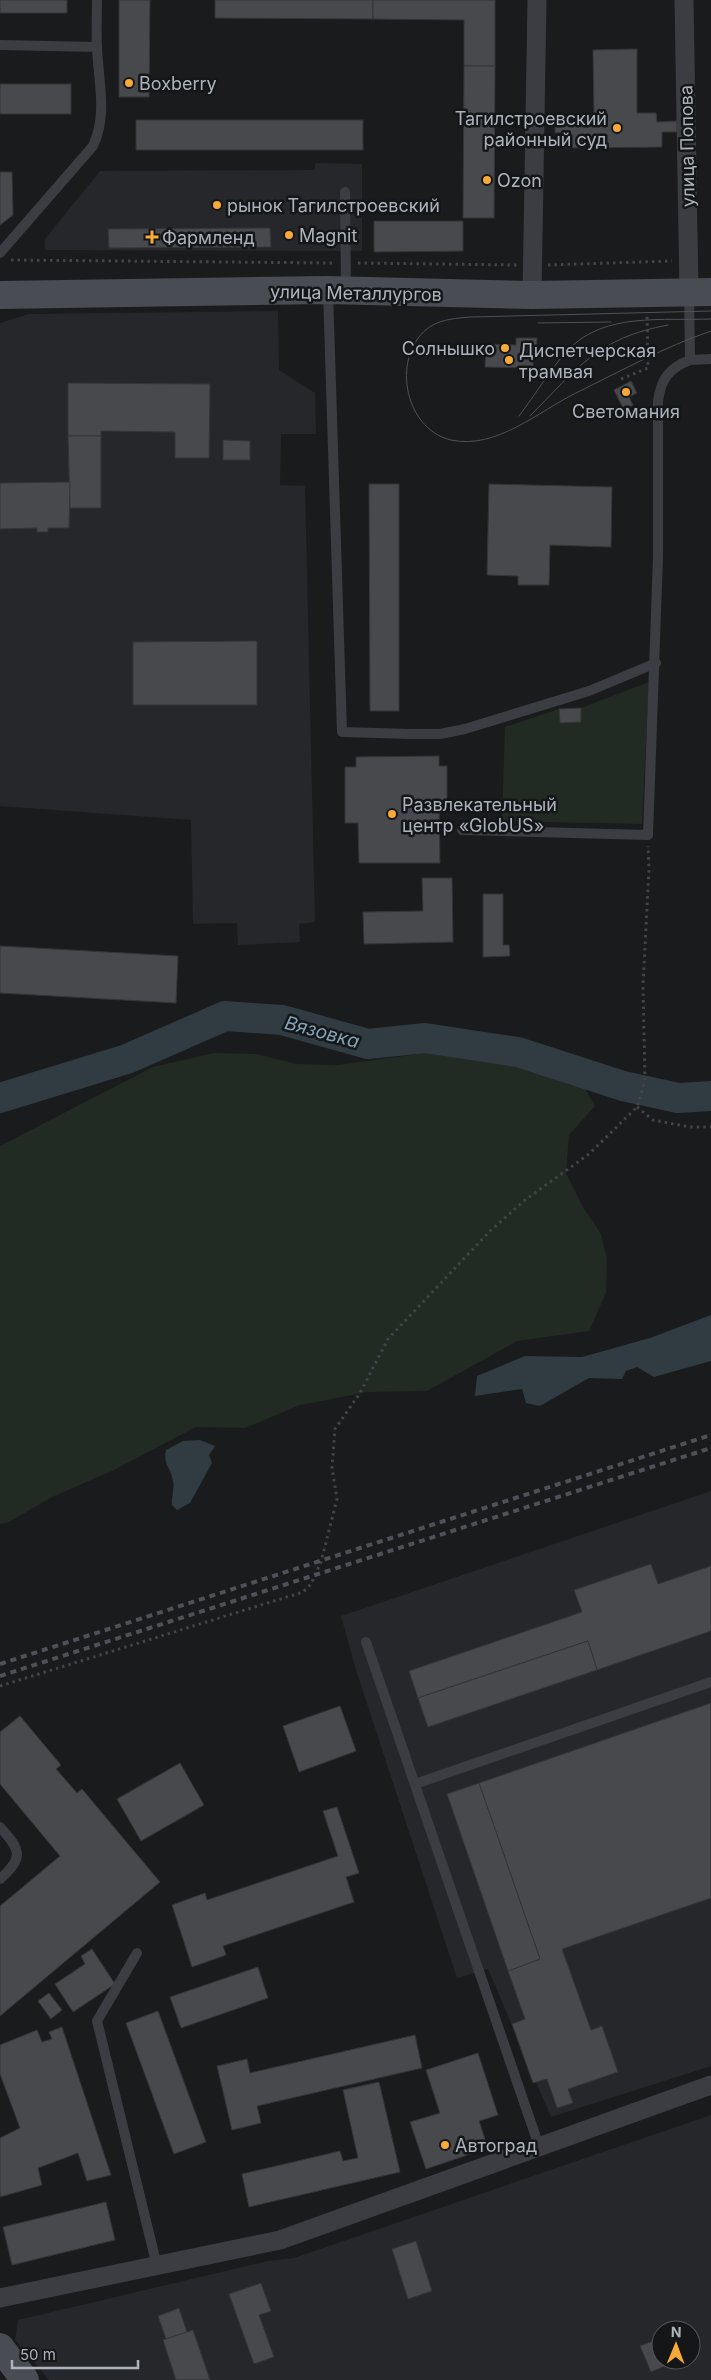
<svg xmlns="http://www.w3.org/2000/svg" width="711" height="2380" viewBox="0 0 711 2380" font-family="Inter,sans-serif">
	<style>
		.built { fill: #26272a; fill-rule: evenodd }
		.green { fill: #222b23 }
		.water { fill: #303b42 }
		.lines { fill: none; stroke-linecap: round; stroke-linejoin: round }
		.river { stroke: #303b42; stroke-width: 30 }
		.building { fill: #47494d; stroke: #343539 }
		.path { stroke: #414449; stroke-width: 3; stroke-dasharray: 2.5 4; stroke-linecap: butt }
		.lane { stroke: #3b3d42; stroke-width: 10 }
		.street { stroke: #3b3d42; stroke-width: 19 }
		.secondary { stroke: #494c52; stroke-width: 28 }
		.tram { stroke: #4e5157; stroke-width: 1 }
		.rail { stroke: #4e5157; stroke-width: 4; stroke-dasharray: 6 5; stroke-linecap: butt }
		.poi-dot { fill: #f7aa39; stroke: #151618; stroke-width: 2 }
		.labels { text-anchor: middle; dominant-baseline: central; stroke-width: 5; stroke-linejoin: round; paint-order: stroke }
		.poi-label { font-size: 18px; fill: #adb3bd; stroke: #151618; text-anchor: start }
		.street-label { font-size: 18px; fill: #adb3bd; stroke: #151618 }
		.water-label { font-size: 19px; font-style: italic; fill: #84a3b8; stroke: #151618 }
	</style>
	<rect width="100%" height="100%" fill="#1a1b1d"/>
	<g class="built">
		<path d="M315,163L362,164V251L45,250V239L100,171L315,170Z"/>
		<path d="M278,311L279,370L315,393L316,434H281L280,485L305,486L315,922L299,924L300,942L238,945L237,923L193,924L191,820L0,806V323L29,314Z"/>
		<path d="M711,1491V2066L551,2117L488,1969L457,1978L356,1670L341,1616Z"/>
		<path d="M711,2115V2380H49L15,2340L18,2320L268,2261L294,2258ZM661,2330H691V2360H661Z"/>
	</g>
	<g class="green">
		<path d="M649,682L642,824L502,821L505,727L559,709L560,723L581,722V708Z"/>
		<path d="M461,1048L510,1065L560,1075L582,1084L595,1106L569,1135L566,1173L583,1207L601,1234L607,1259L606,1293L589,1331L517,1341L427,1391L368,1392L300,1405L245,1428L196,1427L112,1471L52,1497L9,1522L0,1524V1146L153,1067L214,1053L256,1054L296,1064L339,1065Z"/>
	</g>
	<g class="water">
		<path d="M711,1315V1361L654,1377L637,1367L626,1371L622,1379L589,1378L540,1406L526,1403L522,1389L475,1396L477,1376L525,1356L582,1357L650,1338Z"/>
		<path d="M200,1440L215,1446L209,1455L212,1463L190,1503L177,1510L172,1505C171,1497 175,1488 173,1481C171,1467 163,1465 166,1450L183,1441Z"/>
	</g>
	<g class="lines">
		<path class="river" d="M0,1098L127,1059L225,1016L282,1020L368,1044L425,1038L518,1052L623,1086L678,1098L711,1096"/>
	</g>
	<g class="building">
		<rect x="0" y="0" width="67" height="13"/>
		<path d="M119,0H150L149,97H119Z"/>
		<path d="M215,0H373V19L215,18Z"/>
		<path d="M373,0H495V66H464V20L373,19Z"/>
		<path d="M637,49V113H656L657,122L677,121V132H662V147L565,148V132L555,133V123H572V114H594L593,50Z"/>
		<path d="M464,66H495L494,218H463Z"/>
		<rect x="0" y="84" width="71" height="30"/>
		<rect x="136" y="120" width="227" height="30"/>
		<path d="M0,172H12L13,215L0,225Z"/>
		<path d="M374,221H463V251L374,252Z"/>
		<path d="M270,228L271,247L109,248L108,229Z"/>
		<path d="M516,338H537L536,352H533V368L485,367L486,344L516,345Z"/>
		<path d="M631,381L637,393L629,397L633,405L624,410L614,390Z"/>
		<path d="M68,383L210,384L209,458H175V432L101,431V436H68Z"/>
		<path d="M68,436H101V508H70Z"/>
		<path d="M223,440L250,441V460H223Z"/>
		<path d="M70,482L69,528H48V532H37V528L0,529V483Z"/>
		<path d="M369,484H399V711H370Z"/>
		<path d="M489,484L612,487L611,547L550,545L549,585H518V576L487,575Z"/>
		<path d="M257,641V705H133V642Z"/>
		<path d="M581,708V722L560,723L559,709Z"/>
		<path d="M439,756V766H447V805H439L440,863H359L358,823H345V767H356V757Z"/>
		<path d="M422,878H452L453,942L364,944L363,912L423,911Z"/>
		<path d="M483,894H503V945H509L510,956L483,957Z"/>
		<path d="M0,946L178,956L176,1003L0,993Z"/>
		<path d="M651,1564L658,1584L711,1566V1631L597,1670L588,1641L418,1698L409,1671L582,1612L574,1590Z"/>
		<path d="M588,1641L597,1670L428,1727L418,1698Z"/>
		<path d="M711,1703V1898L562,1949L591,2030L602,2026L618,2072L568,2089L573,2103L557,2108L547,2079L533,2083L512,2024L525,2019L508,1971L540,1959L479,1783Z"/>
		<path d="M340,1706L356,1751L299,1772L283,1726Z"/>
		<path d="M20,1716L61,1765L56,1769L77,1793L82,1789L160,1882L0,2016V1906L60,1856L0,1784V1732Z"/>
		<path d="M180,1763L204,1805L141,1841L117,1799Z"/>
		<path d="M479,1783L540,1959L508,1971L447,1794Z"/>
		<path d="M337,1807L359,1873L346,1877L354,1902L223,1946L226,1955L192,1967L172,1905L205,1893L207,1900L338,1856L323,1811Z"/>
		<path d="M92,1949L115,1984L73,2012L55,1984L85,1964L81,1956Z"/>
		<path d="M258,1967L268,1998L181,2028L170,1997Z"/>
		<path d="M49,1993L62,2010L51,2019L38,2001Z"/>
		<path d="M158,2011L206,2142L174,2154L126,2023Z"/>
		<path d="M62,2027L111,2175L87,2181L78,2153L38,2168L42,2185L0,2197V2138L20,2128L0,2074V2045L37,2030L42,2042L52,2039L49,2032Z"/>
		<path d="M415,2035L422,2068L257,2106L261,2123L232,2130L217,2066L247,2059L250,2073Z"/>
		<path d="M478,2053L498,2115L479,2121L488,2148L426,2169L410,2122L440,2113L426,2070Z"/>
		<path d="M379,2082L400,2172L249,2207L242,2174L340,2151L343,2161L358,2158L343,2090Z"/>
		<path d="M106,2202L115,2240L12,2265L3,2227Z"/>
		<path d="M416,2241L432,2291L408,2299L392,2249Z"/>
		<path d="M261,2283L271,2311L259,2315L274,2357L254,2364L229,2294Z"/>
		<path d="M179,2308L187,2332L166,2339L158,2316Z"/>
		<path d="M193,2330L210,2380H176L163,2340Z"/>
		<path d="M691,2333L699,2352L691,2355Z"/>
		<path d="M661,2338V2360H679L651,2372L640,2346Z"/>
	</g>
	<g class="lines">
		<g class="path">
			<path d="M11,260L334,263"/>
			<path d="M358,263L517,265"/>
			<path d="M548,265L672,261"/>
			<path d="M621,379L648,368L647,313"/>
			<path d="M637,1107L653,1120L690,1127H711"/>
			<path d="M0,1686L303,1592L311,1584L321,1562L337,1499L332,1468L335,1429L360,1393L388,1339L490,1231L525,1200L589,1154L637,1107L645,1081L643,985L649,869L648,846"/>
		</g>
		<g class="lane">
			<path d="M0,45L97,47"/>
			<path d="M345,192L346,290"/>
			<path d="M0,253L93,146C108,114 98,80 97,47C96,31 97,15 97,0"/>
			<path d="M328,291L342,732L411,734H440L465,729L589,691L656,663"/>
			<path d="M689,294L690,360L711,359"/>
			<path d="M462,830L648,835L658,557V401C661,379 669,368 690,360"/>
			<path d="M366,1642L539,2146"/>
			<path d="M415,1784L711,1682"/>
			<path d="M0,1827C20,1849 25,1857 0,1879"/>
			<path d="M137,1953L97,2021L157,2266"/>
		</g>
		<g class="street">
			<path d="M684,0L689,292"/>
			<path d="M532,295L537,0"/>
			<path d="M0,2298L280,2240L711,2085"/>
		</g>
		<g class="secondary">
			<path d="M0,295L327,290L532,295L711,292"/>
			<path d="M0,2347L25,2380"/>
		</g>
		<g class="tram">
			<path d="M711,311L471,317C458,318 443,319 431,326C390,353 403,429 451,440C496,450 539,411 576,393C621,371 664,347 711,331"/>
			<path d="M538,323L611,322"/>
			<path d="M519,416C536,394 550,369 569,349C605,312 664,321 711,319"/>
			<path d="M530,416C578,368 597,338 668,325"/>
		</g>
		<g class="rail">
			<path d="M0,1664L711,1435"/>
			<path d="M0,1676L711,1448"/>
		</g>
	</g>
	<g class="poi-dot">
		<circle cx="129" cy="83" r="5"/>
		<circle cx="617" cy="128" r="5"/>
		<circle cx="487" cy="180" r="5"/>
		<circle cx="217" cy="205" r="5"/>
		<circle cx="289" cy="235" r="5"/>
		<path d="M149.5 229.5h5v5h5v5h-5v5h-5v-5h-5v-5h5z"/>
		<circle cx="505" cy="348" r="5"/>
		<circle cx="509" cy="360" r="5"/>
		<circle cx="626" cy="392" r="5"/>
		<circle cx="392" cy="814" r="5"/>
		<circle cx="445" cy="2145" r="5"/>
	</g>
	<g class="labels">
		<g class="poi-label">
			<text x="139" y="83">Boxberry</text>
			<text x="607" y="118" text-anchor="end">Тагилстроевский<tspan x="607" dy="21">районный суд</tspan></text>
			<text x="497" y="180">Ozon</text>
			<text x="227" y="205">рынок Тагилстроевский</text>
			<text x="299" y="235">Magnit</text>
			<text x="162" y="237">Фармленд</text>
			<text x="495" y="348" text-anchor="end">Солнышко</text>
			<text x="519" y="350">Диспетчерская<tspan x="519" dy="21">трамвая</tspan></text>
			<text x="626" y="411" text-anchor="middle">Светомания</text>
			<text x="402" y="804">Развлекательный<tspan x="402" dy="21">центр «GlobUS»</tspan></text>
			<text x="455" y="2145">Автоград</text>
		</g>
		<g class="street-label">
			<text transform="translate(687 146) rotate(-91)">улица Попова</text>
			<text transform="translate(356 293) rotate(1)">улица Металлургов</text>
		</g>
		<g class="water-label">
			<text transform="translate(322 1032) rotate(15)">Вязовка</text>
		</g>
	</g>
	<g transform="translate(676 2345) rotate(1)"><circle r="24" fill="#151618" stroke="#52555a"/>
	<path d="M0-4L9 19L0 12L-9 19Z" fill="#f7aa39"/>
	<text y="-8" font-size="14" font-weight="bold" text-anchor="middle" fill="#adb3bd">N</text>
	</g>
	<path d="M12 2360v8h126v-8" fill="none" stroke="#adb3bd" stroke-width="2.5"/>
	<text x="20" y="2360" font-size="15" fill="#adb3bd" stroke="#151618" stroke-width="4" paint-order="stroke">50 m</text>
</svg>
